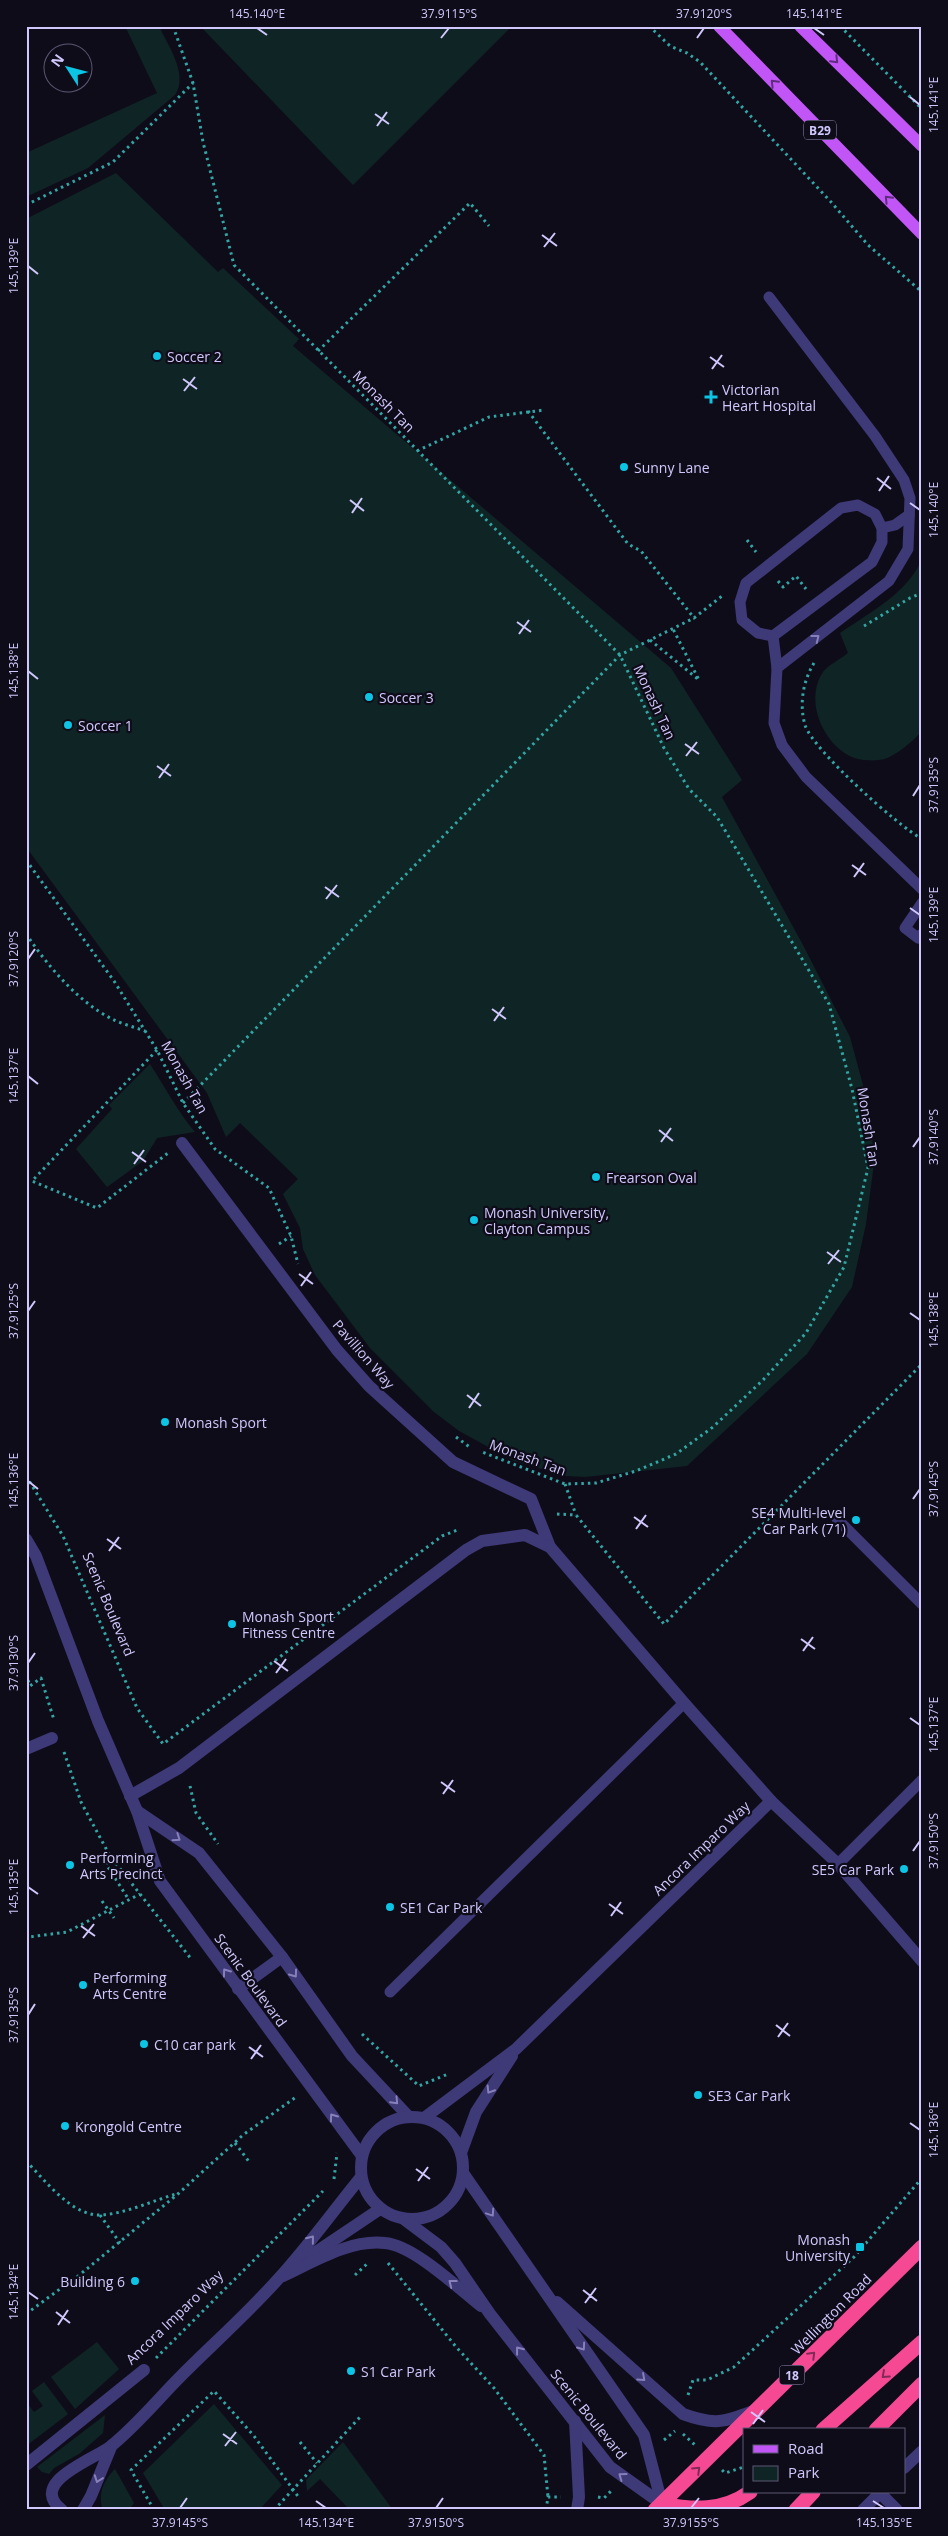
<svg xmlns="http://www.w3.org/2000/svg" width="948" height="2536" viewBox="0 0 948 2536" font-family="'Open Sans',sans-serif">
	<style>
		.green { fill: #0f2424 }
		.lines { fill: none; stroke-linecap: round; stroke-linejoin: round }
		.path { stroke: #32a6a4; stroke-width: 3; stroke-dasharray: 2.5 4; stroke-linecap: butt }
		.lane { stroke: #3e3977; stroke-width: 11 }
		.street { stroke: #3e3977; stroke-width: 12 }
		.primary { stroke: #c155f6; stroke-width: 12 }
		.highway { stroke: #f64994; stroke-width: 15 }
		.path-bridge { stroke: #32a6a4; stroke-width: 3; stroke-dasharray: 2.5 4; stroke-linecap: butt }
		.oneway { stroke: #5f2d7d }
		.oneway2 { stroke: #8780ba }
		.oneway3 { stroke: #822a57 }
		.ticks { fill: none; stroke: #d0c8fc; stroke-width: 2 }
		.poi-dot { fill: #0cc4e4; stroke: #0f0c1a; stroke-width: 2 }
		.labels { text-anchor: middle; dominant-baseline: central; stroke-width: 4.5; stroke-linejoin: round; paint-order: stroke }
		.shield { fill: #0f0c1a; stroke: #9690b8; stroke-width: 1 }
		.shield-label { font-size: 12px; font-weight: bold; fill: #d0c8fc }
		.poi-label { font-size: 14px; fill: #d0c8fc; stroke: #0f0c1a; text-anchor: start }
		.street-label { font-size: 14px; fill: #d0c8fc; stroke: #0f0c1a }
		.neatline { fill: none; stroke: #d0c8fc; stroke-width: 2 }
		.ticks-label { font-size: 12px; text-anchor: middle; fill: #d0c8fc }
	</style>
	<rect width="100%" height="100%" fill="#0f0c1a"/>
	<g class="green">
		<path d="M125,26H159C168,46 189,75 175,95L88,168L26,197V153L157,93Z"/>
		<path d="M200,26H512L353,185Z"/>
		<path d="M116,173L218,272L223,268L299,339L293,346L671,668L742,780L722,797L803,945L850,1037L863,1085L875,1156L866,1224L852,1287L807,1354L687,1466L585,1477L566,1476L514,1461L459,1431L434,1412L370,1348L315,1275L303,1249L300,1228L283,1194L298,1179L240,1123L226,1137L207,1093L26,847V219Z"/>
		<path d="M922,559V731C913,741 892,760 878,760C871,761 858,760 852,757C823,744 804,700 823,672C828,665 841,659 848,653L840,633C869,613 908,593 922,559Z"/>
		<path d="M150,1064C165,1087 177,1111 195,1132L157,1138L143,1161L107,1187L76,1149L112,1109L109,1105Z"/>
		<path d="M97,2342L119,2369L75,2409L51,2377Z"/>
		<path d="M44,2382L68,2414L26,2446V2402L34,2412L43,2406L32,2391Z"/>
		<path d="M214,2404L282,2485L259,2510H165L143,2473Z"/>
		<path d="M105,2415L103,2433L79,2454L54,2468L49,2474L42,2472L37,2467Z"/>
		<path d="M343,2442L393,2510H350L320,2479L307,2491L306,2480Z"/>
		<path d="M115,2469L134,2503L129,2510H103C97,2494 104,2480 115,2469Z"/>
	</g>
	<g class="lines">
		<g class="path">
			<path d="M173,26L193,83L203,142L234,265L620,655L664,748L689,789L717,817L829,1004L852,1089L868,1168L844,1267L806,1333L763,1380L713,1427L676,1454L636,1471L596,1483L565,1484L482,1452"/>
			<path d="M649,26L670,46L687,53L700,62L831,202L868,245L922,292"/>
			<path d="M840,26L922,109"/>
			<path d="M26,205L113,162L193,83"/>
			<path d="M318,351L470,203L489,226"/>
			<path d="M528,411L628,544L641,551L694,618L722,596"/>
			<path d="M417,451L489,417L544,410"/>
			<path d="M747,540L756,552"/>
			<path d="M778,581L783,587L796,576L806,589"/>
			<path d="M864,626L910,598L922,593"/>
			<path d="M650,640L699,680L673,629"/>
			<path d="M814,663C803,681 799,704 805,725C812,749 898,826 922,839"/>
			<path d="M26,860L114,981L157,1050L183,1103L215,1149L269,1188L291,1236L298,1264"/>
			<path d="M26,934C48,966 77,1001 112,1019C122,1024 134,1027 145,1031"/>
			<path d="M157,1050L32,1181L97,1208L168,1153"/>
			<path d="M183,1103L620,655L694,618"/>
			<path d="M279,1244L291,1236"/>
			<path d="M456,1437L471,1448"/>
			<path d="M26,1476L63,1536L137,1708L163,1744L442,1536L460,1529"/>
			<path d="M565,1484L576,1515"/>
			<path d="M557,1514L576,1515L664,1624L922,1364"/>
			<path d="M26,1674L30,1686L41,1678L54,1720"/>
			<path d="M64,1752L81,1802L110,1856L192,1960"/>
			<path d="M190,1786L196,1813L218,1844"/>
			<path d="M110,1856L106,1864L129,1900"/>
			<path d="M26,1934L29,1937L67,1932L140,1894"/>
			<path d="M362,2034L419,2086L448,2074"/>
			<path d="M235,2143L250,2163"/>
			<path d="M26,2161C45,2180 72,2217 102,2215C127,2213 152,2201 176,2194"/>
			<path d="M334,2179L337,2153"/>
			<path d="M100,2215L120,2243"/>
			<path d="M388,2263L457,2348L494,2388L544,2455L548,2497"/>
			<path d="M355,2275L368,2263"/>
			<path d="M77,2277L179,2193L243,2135L296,2097"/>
			<path d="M26,2314L68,2283"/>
			<path d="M156,2358L323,2191"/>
			<path d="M688,2395L693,2380H707L734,2367L854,2257L922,2178"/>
			<path d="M683,2434L695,2445"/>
			<path d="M664,2440L675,2431"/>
			<path d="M300,2442L317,2463"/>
			<path d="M722,2470L725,2473L744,2467"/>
			<path d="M598,2497L604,2498L611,2491"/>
			<path d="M154,2510L131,2470L214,2391L254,2436L300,2499"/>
			<path d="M274,2510L361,2416"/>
			<path d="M546,2510L548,2497H561"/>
		</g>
		<g class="lane">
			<path d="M769,297L875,436L904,480L910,498L908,549L889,581L777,668"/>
			<path d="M858,505L875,514L882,528V542L872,562L773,636L758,633L742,620L740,602L746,583L841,508Z"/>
			<path d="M882,528L895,525L909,515"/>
			<path d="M773,636L777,668L774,723L782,745L806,777L922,889"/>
			<path d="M922,903L905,928L918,938L922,934"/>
			<path d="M837,1519L922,1604"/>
			<path d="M838,1864L922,1780"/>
			<path d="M390,1992L684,1703"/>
		</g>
		<g class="street">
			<path d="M182,1143L337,1350L369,1386L453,1462L531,1499L550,1547"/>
			<path d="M26,1539L36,1556L98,1721L137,1811L160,1881L362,2156"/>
			<path d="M26,1749L52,1738"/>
			<path d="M130,1796L179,1768L466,1550L482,1541L525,1535L550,1547L684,1703L771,1801L838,1864L922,1961"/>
			<path d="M137,1811L199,1853L282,1957L352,2056L409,2117"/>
			<path d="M238,1989L282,1957"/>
			<circle cx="412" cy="2168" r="51"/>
			<path d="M424,2118L516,2049L771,1801"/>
			<path d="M461,2153L476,2112L512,2056"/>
			<path d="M463,2173L644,2435L662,2504"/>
			<path d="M405,2220L441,2247L455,2263L490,2314L610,2467L662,2504"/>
			<path d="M307,2258L380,2209"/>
			<path d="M283,2276C313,2262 350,2239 385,2243C413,2245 458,2288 481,2306"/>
			<path d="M557,2302L683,2414C716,2426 724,2422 756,2410"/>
			<path d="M575,2421L579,2497L577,2510"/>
			<path d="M26,2465L144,2370"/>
			<path d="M904,2468L922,2451"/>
			<path d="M880,2493L897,2510"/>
			<path d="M62,2510C26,2482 96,2459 111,2446C136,2426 158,2399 181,2376C214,2343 249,2312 280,2277C309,2245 334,2210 361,2177"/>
			<path d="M83,2510L91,2496L111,2447"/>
			<path d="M863,2510L881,2492"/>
		</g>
		<g class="primary">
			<path d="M719,26L922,234"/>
			<path d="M800,26L922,146"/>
		</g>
		<g class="highway">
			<path d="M823,2430L922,2342"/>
			<path d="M876,2430L922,2384"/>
			<path d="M662,2504C693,2510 722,2512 750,2492"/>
			<path d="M655,2510L922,2247"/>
			<path d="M796,2510L813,2492"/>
		</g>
		<path class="path-bridge" d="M102,1901L114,1918"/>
	</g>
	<defs><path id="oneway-chevron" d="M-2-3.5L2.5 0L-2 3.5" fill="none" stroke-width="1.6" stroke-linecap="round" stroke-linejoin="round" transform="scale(1.25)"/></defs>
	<g class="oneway">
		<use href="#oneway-chevron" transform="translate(835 60) rotate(45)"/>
		<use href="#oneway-chevron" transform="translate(774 83) rotate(-134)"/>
		<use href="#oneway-chevron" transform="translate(888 199) rotate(-134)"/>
	</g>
	<g class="oneway2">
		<use href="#oneway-chevron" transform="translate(816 638) rotate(-38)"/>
		<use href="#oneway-chevron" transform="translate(177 1838) rotate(34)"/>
		<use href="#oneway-chevron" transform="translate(226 1972) rotate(-126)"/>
		<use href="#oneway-chevron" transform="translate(294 1974) rotate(54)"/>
		<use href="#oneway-chevron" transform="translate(490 2090) rotate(122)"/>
		<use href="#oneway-chevron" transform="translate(395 2101) rotate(47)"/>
		<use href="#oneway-chevron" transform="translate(333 2117) rotate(-126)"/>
		<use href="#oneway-chevron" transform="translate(491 2213) rotate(56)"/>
		<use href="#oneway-chevron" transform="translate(311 2239) rotate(-51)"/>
		<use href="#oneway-chevron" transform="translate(452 2283) rotate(-142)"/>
		<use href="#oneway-chevron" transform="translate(582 2347) rotate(55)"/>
		<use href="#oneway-chevron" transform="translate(519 2350) rotate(-128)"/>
		<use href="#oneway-chevron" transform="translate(642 2378) rotate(42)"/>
		<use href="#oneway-chevron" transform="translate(622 2476) rotate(-144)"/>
		<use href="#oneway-chevron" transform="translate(98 2479) rotate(110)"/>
	</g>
	<g class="oneway3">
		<use href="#oneway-chevron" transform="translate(812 2355) rotate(-45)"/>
		<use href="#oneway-chevron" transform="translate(885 2375) rotate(138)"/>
		<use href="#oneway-chevron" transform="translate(697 2470) rotate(-44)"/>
	</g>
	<path class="ticks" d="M257,28L267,35M814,28L824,35M441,38L449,28M697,38L704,28M910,97L920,105M375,114L389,124M377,126L387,112M542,235L557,246M544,247L555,233M28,266L38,274M710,357L724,367M712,369L722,355M183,379L197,389M184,391L195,377M877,478L891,489M879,491L889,476M350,500L364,511M910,503L920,510M352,513L362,498M517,622L531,632M519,634L529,620M28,671L38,679M685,744L699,754M686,756L697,742M157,766L171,776M159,778L169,764M913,796L920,785M852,865L866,875M854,877L864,863M325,887L339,897M326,899L337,885M910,908L920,915M28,959L35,949M492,1009L506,1019M494,1021L504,1007M28,1076L38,1084M659,1130L673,1141M661,1142L671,1128M913,1147L920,1137M132,1152L146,1162M134,1164L144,1150M827,1252L841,1262M828,1264L839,1250M299,1274L313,1284M301,1286L311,1272M28,1311L35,1301M910,1313L920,1320M467,1395L481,1406M469,1408L479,1393M28,1481L38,1489M913,1499L920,1489M634,1517L648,1527M636,1529L646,1515M107,1539L121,1549M109,1551L119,1537M801,1639L815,1649M803,1651L813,1637M274,1661L288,1671M28,1663L35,1653M276,1673L286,1659M910,1718L920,1725M441,1782L455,1792M443,1794L453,1780M913,1851L920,1841M28,1887L38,1894M609,1904L623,1914M611,1916L621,1902M81,1926L95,1936M83,1938L94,1924M28,2015L35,2004M776,2025L790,2036M778,2037L788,2023M249,2047L263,2057M251,2059L261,2045M910,2123L920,2130M416,2169L430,2179M418,2181L428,2167M583,2290L597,2301M28,2292L38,2299M585,2303L596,2288M56,2312L70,2323M58,2325L68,2310M751,2412L765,2422M753,2424L763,2410M223,2434L237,2444M225,2446L236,2432M316,2501L326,2508M873,2501L884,2508M180,2508L187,2498M436,2508L443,2498M691,2508L699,2498"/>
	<g class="poi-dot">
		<circle cx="157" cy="356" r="5"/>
		<path d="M708.5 389.5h5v5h5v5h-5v5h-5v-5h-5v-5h5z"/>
		<circle cx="624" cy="467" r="5"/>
		<circle cx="369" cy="697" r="5"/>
		<circle cx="68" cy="725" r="5"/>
		<circle cx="596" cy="1177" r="5"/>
		<circle cx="474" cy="1220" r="5"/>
		<circle cx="165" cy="1422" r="5"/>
		<circle cx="856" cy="1520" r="5"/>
		<circle cx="232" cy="1624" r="5"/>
		<circle cx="70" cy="1865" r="5"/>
		<circle cx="904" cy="1869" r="5"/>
		<circle cx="390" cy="1907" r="5"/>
		<circle cx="83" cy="1985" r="5"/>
		<circle cx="144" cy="2044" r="5"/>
		<circle cx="698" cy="2095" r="5"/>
		<circle cx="65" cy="2126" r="5"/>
		<rect x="855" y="2242" width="10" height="10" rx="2.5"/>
		<circle cx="135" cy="2281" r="5"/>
		<circle cx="351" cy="2371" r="5"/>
	</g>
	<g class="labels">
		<g class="shield">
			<rect x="804" y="120.5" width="32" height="19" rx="4"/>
			<rect x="779.5" y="2365.5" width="25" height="19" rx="4"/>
		</g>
		<g class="shield-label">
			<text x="820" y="130">B29</text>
			<text x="792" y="2375">18</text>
		</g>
		<g class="poi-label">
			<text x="167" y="356">Soccer 2</text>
			<text x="722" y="389">Victorian<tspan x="722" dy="16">Heart Hospital</tspan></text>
			<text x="634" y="467">Sunny Lane</text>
			<text x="379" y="697">Soccer 3</text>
			<text x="78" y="725">Soccer 1</text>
			<text x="606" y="1177">Frearson Oval</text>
			<text x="484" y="1212">Monash University,<tspan x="484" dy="16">Clayton Campus</tspan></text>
			<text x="175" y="1422">Monash Sport</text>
			<text x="846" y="1512" text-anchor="end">SE4 Multi-level<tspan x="846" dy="16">Car Park (71)</tspan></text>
			<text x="242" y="1616">Monash Sport<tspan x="242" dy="16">Fitness Centre</tspan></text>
			<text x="80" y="1857">Performing<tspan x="80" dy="16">Arts Precinct</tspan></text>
			<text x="894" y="1869" text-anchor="end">SE5 Car Park</text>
			<text x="400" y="1907">SE1 Car Park</text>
			<text x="93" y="1977">Performing<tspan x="93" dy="16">Arts Centre</tspan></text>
			<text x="154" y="2044">C10 car park</text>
			<text x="708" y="2095">SE3 Car Park</text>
			<text x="75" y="2126">Krongold Centre</text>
			<text x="850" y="2239" text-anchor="end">Monash<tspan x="850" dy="16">University</tspan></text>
			<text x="125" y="2281" text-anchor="end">Building 6</text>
			<text x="361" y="2371">S1 Car Park</text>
		</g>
		<g class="street-label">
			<text transform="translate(384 401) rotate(45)">Monash Tan</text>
			<text transform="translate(655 702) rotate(65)">Monash Tan</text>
			<text transform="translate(185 1077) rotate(61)">Monash Tan</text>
			<text transform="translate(869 1127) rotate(81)">Monash Tan</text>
			<text transform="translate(364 1354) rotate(49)">Pavillion Way</text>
			<text transform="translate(528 1457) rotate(20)">Monash Tan</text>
			<text transform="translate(109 1604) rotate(67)">Scenic Boulevard</text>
			<text transform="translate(701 1848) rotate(-44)">Ancora Imparo Way</text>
			<text transform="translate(251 1980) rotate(54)">Scenic Boulevard</text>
			<text transform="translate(831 2314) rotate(-45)">Wellington Road</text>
			<text transform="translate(174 2317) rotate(-44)">Ancora Imparo Way</text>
			<text transform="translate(589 2414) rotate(51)">Scenic Boulevard</text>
		</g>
	</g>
	<rect width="948" height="2536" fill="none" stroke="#0f0c1a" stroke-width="55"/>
	<rect x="743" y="2428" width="162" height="65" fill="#0f0c1a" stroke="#5c5774"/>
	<rect x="753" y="2445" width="25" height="8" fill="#c155f6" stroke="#5c5774"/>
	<text x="788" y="2454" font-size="15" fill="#d0c8fc">Road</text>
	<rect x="753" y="2466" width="25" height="15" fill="#0f2424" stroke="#5c5774"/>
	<text x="788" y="2478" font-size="15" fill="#d0c8fc">Park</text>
	<g transform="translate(68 68) rotate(306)"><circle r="24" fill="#0f0c1a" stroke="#5c5774"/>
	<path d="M0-4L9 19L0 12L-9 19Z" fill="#0cc4e4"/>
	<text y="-8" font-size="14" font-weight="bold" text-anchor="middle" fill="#d0c8fc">N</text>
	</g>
	<rect x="28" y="28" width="892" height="2480" class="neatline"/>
	<g class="ticks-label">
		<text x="257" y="18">145.140°E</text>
		<text x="449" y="18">37.9115°S</text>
		<text x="704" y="18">37.9120°S</text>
		<text x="814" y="18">145.141°E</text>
		<text transform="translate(934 105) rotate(-90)" y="4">145.141°E</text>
		<text transform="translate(14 266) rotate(-90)" y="4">145.139°E</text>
		<text transform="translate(934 510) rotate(-90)" y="4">145.140°E</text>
		<text transform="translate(14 671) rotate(-90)" y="4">145.138°E</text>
		<text transform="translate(934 785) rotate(-90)" y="4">37.9135°S</text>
		<text transform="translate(934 915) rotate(-90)" y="4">145.139°E</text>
		<text transform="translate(14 959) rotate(-90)" y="4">37.9120°S</text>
		<text transform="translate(14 1076) rotate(-90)" y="4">145.137°E</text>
		<text transform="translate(934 1137) rotate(-90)" y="4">37.9140°S</text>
		<text transform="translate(14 1311) rotate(-90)" y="4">37.9125°S</text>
		<text transform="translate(934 1320) rotate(-90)" y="4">145.138°E</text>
		<text transform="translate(14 1481) rotate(-90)" y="4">145.136°E</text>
		<text transform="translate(934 1489) rotate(-90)" y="4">37.9145°S</text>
		<text transform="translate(14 1663) rotate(-90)" y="4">37.9130°S</text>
		<text transform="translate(934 1725) rotate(-90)" y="4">145.137°E</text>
		<text transform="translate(934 1841) rotate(-90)" y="4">37.9150°S</text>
		<text transform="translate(14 1887) rotate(-90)" y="4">145.135°E</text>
		<text transform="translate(14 2015) rotate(-90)" y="4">37.9135°S</text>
		<text transform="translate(934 2130) rotate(-90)" y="4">145.136°E</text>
		<text transform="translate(14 2292) rotate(-90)" y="4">145.134°E</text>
		<text x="180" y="2527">37.9145°S</text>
		<text x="326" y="2527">145.134°E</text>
		<text x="436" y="2527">37.9150°S</text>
		<text x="691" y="2527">37.9155°S</text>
		<text x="884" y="2527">145.135°E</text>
	</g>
</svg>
